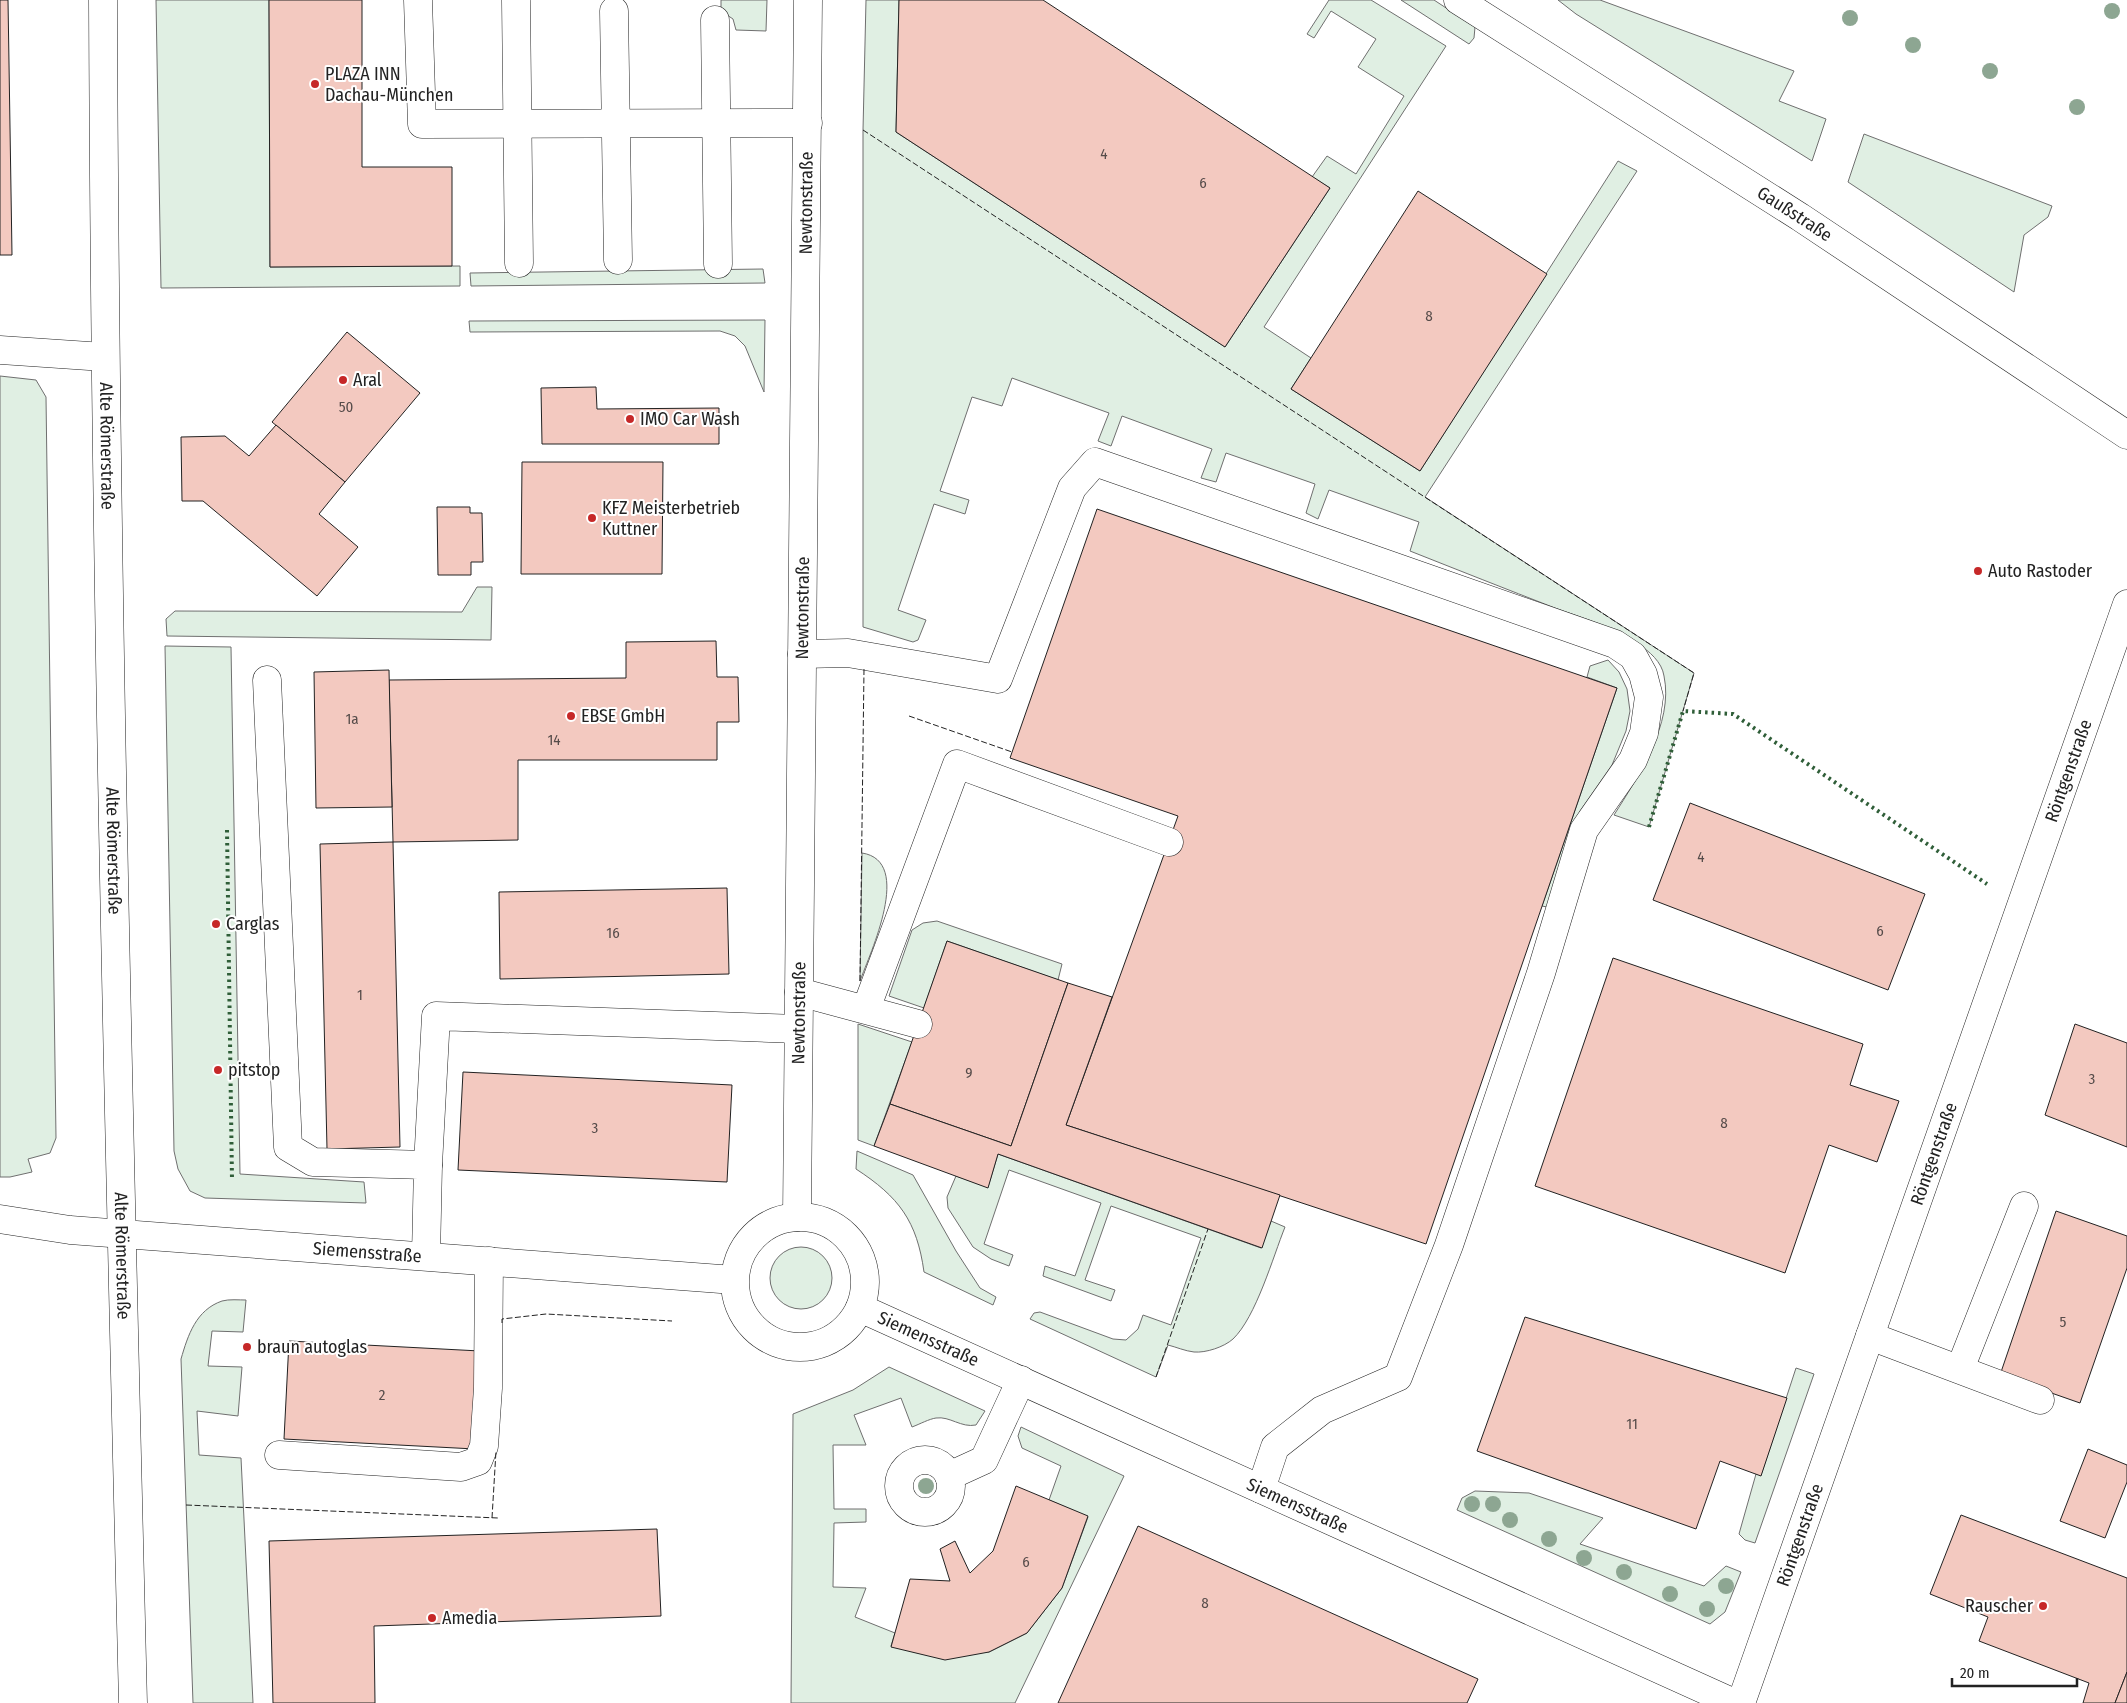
<svg xmlns="http://www.w3.org/2000/svg" width="2127" height="1703" viewBox="0 0 2127 1703" font-family="'Fira Sans Condensed',sans-serif">
	<style>
		.green { fill: #e0efe3; stroke: #6f6f6f }
		.building { fill: #f3c9c0; stroke: #222 }
		.lines { fill: none; stroke-linecap: round; stroke-linejoin: round }
		.minor-casing { stroke: #222; stroke-width: 29 }
		.major-casing { stroke: #222; stroke-width: 29 }
		.minor { stroke: #fff; stroke-width: 28 }
		.major { stroke: #fff; stroke-width: 28 }
		.hedge { stroke: #2f5e38; stroke-width: 4; stroke-dasharray: 2.5 4; stroke-linecap: butt }
		.fence { stroke: #222; stroke-width: 1; stroke-dasharray: 6 2.5; stroke-linecap: butt }
		.tree { fill: #8da692 }
		.poi-dot { fill: #c62828; stroke: #fff; stroke-width: 2 }
		.labels { text-anchor: middle; dominant-baseline: central; stroke-width: 4; stroke-linejoin: round; paint-order: stroke }
		.number-label { font-size: 15px; fill: #564c4a }
		.poi-label { font-size: 18px; fill: #222; stroke: #fff; text-anchor: start }
		.street-label { font-size: 18px; fill: #222; stroke: #fff }
	</style>
	<rect width="100%" height="100%" fill="#fff"/>
	<g class="green">
		<path d="M156,0H269L270,267L460,266V286L161,288Z"/>
		<path d="M721,0H767L766,31L736,30L733,19L721,11Z"/>
		<path d="M866,0H899L896,132L1225,347L1330,188L1312,177L1327,156L1356,174L1404,96L1358,67L1376,39L1331,11L1314,38L1307,34L1329,0H1371L1446,46L1264,327L1311,358L1291,389L1420,471L1618,161L1637,171L1425,497L1694,673L1649,827L1614,815C1638,777 1674,723 1664,676C1662,662 1649,651 1638,644C1614,627 1582,618 1555,608C1506,589 1458,570 1410,551L1419,522L1329,490L1318,519L1306,513L1315,484L1226,453L1216,482L1201,478L1212,449L1122,416L1111,446L1098,441L1109,413L1012,378L1002,406L972,397L940,491L969,500L965,514L934,504L898,610L926,620L918,640L913,642L863,627V130Z"/>
		<path d="M1401,0H1434L1475,27L1474,38L1469,44Z"/>
		<path d="M1558,0H1600L1794,71L1779,101L1826,119L1812,161L1576,14Z"/>
		<path d="M1864,134L2052,206L2048,217L2024,235L2014,292L1848,182Z"/>
		<path d="M763,269L765,283L471,286L470,273Z"/>
		<path d="M765,320L764,392L745,346L735,336L720,331L470,332L469,321Z"/>
		<path d="M0,376L36,380L46,397L56,1138L50,1153L28,1159L32,1172L10,1177H0Z"/>
		<path d="M477,587H492L491,640L167,636L166,619L175,611L462,612Z"/>
		<path d="M165,646L231,647L240,1174L364,1182L366,1203L205,1198L190,1191L178,1169L174,1151Z"/>
		<path d="M1608,660L1619,672L1627,689L1630,711L1626,731L1612,765L1580,811L1547,907L1542,906L1617,688L1587,677L1590,666Z"/>
		<path d="M862,853C914,861 870,953 860,981Z"/>
		<path d="M937,921L1062,964L1058,980L947,941L924,1008L889,996L912,930L923,923Z"/>
		<path d="M858,1024L912,1042L874,1146L858,1140Z"/>
		<path d="M857,1151L913,1175L956,1251L980,1288L996,1297L993,1305L924,1272C917,1221 899,1197 856,1169Z"/>
		<path d="M998,1154L1261,1248L1271,1221L1285,1227C1273,1257 1256,1317 1233,1339C1224,1347 1206,1353 1194,1352C1185,1351 1176,1347 1168,1345L1156,1377L1030,1319L1034,1313L1040,1312L1113,1339L1126,1340L1138,1329L1143,1315L1171,1325L1201,1238L1111,1206L1085,1280L1115,1290L1111,1301L1043,1276L1045,1266L1075,1276L1101,1203L1009,1170L984,1244L1013,1255L1009,1266L991,1259L973,1247L948,1208L947,1197L956,1176L988,1187Z"/>
		<circle cx="801" cy="1278" r="31"/>
		<path d="M246,1300L243,1332L212,1331L208,1366L242,1367L238,1416L197,1411L199,1455L241,1458L253,1703H193L181,1359C188,1335 196,1310 222,1301C229,1299 239,1300 246,1300Z"/>
		<path d="M889,1367L985,1411L976,1425C961,1428 950,1416 936,1418C929,1419 920,1424 912,1427L901,1398L854,1415L866,1445H833L834,1509H866V1522L834,1523L833,1587L866,1588L855,1617L895,1633L891,1646L989,1652L1027,1633L1062,1588L1088,1517L1049,1500L1061,1466L1022,1448L1018,1436L1021,1427L1124,1476L1015,1703H791L793,1414L853,1390Z"/>
		<path d="M1796,1368L1814,1374L1755,1543L1745,1540L1739,1534L1756,1474L1761,1475Z"/>
		<path d="M1475,1491L1529,1493L1603,1518L1580,1544L1704,1586L1726,1566L1741,1572L1725,1612L1710,1624L1457,1510L1462,1498Z"/>
	</g>
	<g class="building">
		<path d="M0,0H8L12,255H0Z"/>
		<path d="M269,0H362V167H452V266L270,267Z"/>
		<path d="M899,0H1043L1330,188L1225,347L896,132Z"/>
		<path d="M1418,191L1547,274L1420,471L1291,389Z"/>
		<path d="M347,332L420,393L345,482L272,422Z"/>
		<path d="M596,387L597,409L719,408V444H542L541,388Z"/>
		<path d="M276,425L345,482L319,514L358,547L317,596L203,501H182L181,437L225,436L249,456Z"/>
		<path d="M522,462H663L662,574H521Z"/>
		<path d="M437,507H470V513H482L483,562H471V575H438Z"/>
		<path d="M1097,509L1617,688L1426,1244L1066,1125L1178,816L1010,758Z"/>
		<path d="M716,641L717,677H738L739,722H717V760H518V840L393,842L389,680L626,678V642Z"/>
		<path d="M389,670L392,807L316,808L314,672Z"/>
		<path d="M1690,803L1925,894L1888,990L1653,900Z"/>
		<path d="M393,842L400,1147L327,1149L320,844Z"/>
		<path d="M727,888L729,974L500,979L499,892Z"/>
		<path d="M947,941L1068,983L1011,1146L890,1104Z"/>
		<path d="M1613,958L1863,1044L1850,1085L1899,1101L1877,1162L1829,1145L1785,1273L1535,1186Z"/>
		<path d="M1068,983L1112,997L1066,1125L1280,1195L1262,1248L998,1154L988,1188L874,1146L890,1104L1011,1146Z"/>
		<path d="M2075,1024L2127,1043V1147L2045,1115Z"/>
		<path d="M463,1072L732,1085L727,1182L458,1170Z"/>
		<path d="M2056,1211L2127,1236V1268L2080,1403L2000,1375Z"/>
		<path d="M1525,1317L1787,1398L1761,1476L1720,1461L1696,1529L1477,1451Z"/>
		<path d="M289,1341L480,1351L475,1449L284,1439Z"/>
		<path d="M2088,1449L2127,1465V1482L2105,1538L2060,1521Z"/>
		<path d="M1016,1486L1088,1516L1062,1588L1027,1633L989,1652L945,1660L891,1647L910,1579L950,1581L940,1549L955,1541L970,1573L993,1551Z"/>
		<path d="M1961,1515L2127,1578V1672L2115,1703H2083L2089,1683L1979,1641L1988,1617L1930,1594Z"/>
		<path d="M1138,1526L1478,1679L1467,1703H1058Z"/>
		<path d="M657,1529L661,1616L374,1626L375,1703H273L269,1541Z"/>
		<path d="M2127,1672V1703H2115Z"/>
	</g>
	<g class="lines">
		<g class="minor-casing">
			<g id="minor">
				<path d="M418,0L422,124L808,123"/>
				<path id="s1" d="M1458,0L1800,217L2127,435"/>
				<path d="M516,1L519,263"/>
				<path d="M614,11L618,260"/>
				<path d="M715,20L718,264"/>
				<path d="M0,350L104,357"/>
				<path d="M802,654L848,653L998,679L1072,488L1095,462L1615,644L1633,656L1643,674L1649,697L1644,733L1633,760L1584,830L1541,973L1449,1245L1398,1377L1322,1410L1275,1447L1261,1489"/>
				<path d="M267,680L288,1147L313,1162L428,1165L426,1256"/>
				<path d="M799,992L918,1024"/>
				<path d="M866,1009L957,764L1169,842"/>
				<path d="M428,1165L436,1016L798,1029"/>
				<circle cx="800" cy="1282" r="65"/>
				<path id="s2" d="M797,1217L808,0"/>
				<path id="s3" d="M0,1219L70,1230L734,1280"/>
				<path id="s4" d="M860,1308L1734,1703"/>
				<path d="M1870,1336L2040,1400"/>
				<path d="M1960,1369L2024,1206"/>
				<path d="M279,1455L461,1467L478,1461L484,1446L488,1388L489,1261"/>
				<circle cx="925" cy="1486" r="26"/>
				<path d="M949,1476L984,1460L1021,1380"/>
				<path id="s5" d="M1741,1703L2127,604"/>
			</g>
		</g>
		<g class="major-casing">
			<g id="major">
				<path id="s6" d="M103,0C105,568 119,1135 133,1703"/>
			</g>
		</g>
		<use href="#minor" class="minor"/>
		<use href="#major" class="major"/>
		<g class="hedge">
			<path d="M1649,827L1683,711L1733,714L1987,884"/>
			<path d="M227,830L232,1180"/>
		</g>
		<g class="fence">
			<path d="M863,130L1694,673L1683,711"/>
			<path d="M909,716L1012,752"/>
			<path d="M860,981L864,669"/>
			<path d="M502,1323V1319L546,1314L672,1321"/>
			<path d="M1156,1377L1208,1229"/>
			<path d="M186,1505L498,1518"/>
			<path d="M492,1518L496,1451"/>
		</g>
	</g>
	<g class="tree">
		<circle cx="2112" cy="11" r="8"/>
		<circle cx="1850" cy="18" r="8"/>
		<circle cx="1913" cy="45" r="8"/>
		<circle cx="1990" cy="71" r="8"/>
		<circle cx="2077" cy="107" r="8"/>
		<circle cx="926" cy="1486" r="8"/>
		<circle cx="1472" cy="1504" r="8"/>
		<circle cx="1493" cy="1504" r="8"/>
		<circle cx="1510" cy="1520" r="8"/>
		<circle cx="1549" cy="1539" r="8"/>
		<circle cx="1584" cy="1558" r="8"/>
		<circle cx="1624" cy="1572" r="8"/>
		<circle cx="1726" cy="1586" r="8"/>
		<circle cx="1670" cy="1594" r="8"/>
		<circle cx="1707" cy="1609" r="8"/>
	</g>
	<g class="poi-dot">
		<circle cx="315" cy="84" r="5"/>
		<circle cx="343" cy="380" r="5"/>
		<circle cx="630" cy="419" r="5"/>
		<circle cx="592" cy="518" r="5"/>
		<circle cx="1978" cy="571" r="5"/>
		<circle cx="571" cy="716" r="5"/>
		<circle cx="216" cy="924" r="5"/>
		<circle cx="218" cy="1070" r="5"/>
		<circle cx="247" cy="1347" r="5"/>
		<circle cx="2043" cy="1606" r="5"/>
		<circle cx="432" cy="1618" r="5"/>
	</g>
	<g class="labels">
		<g class="number-label">
			<text x="1104" y="154">4</text>
			<text x="1203" y="183">6</text>
			<text x="1429" y="316">8</text>
			<text x="346" y="407">50</text>
			<text x="352" y="719">1a</text>
			<text x="554" y="740">14</text>
			<text x="1701" y="857">4</text>
			<text x="1880" y="931">6</text>
			<text x="613" y="933">16</text>
			<text x="360" y="995">1</text>
			<text x="969" y="1073">9</text>
			<text x="2092" y="1079">3</text>
			<text x="1724" y="1123">8</text>
			<text x="595" y="1128">3</text>
			<text x="2063" y="1322">5</text>
			<text x="382" y="1395">2</text>
			<text x="1632" y="1424">11</text>
			<text x="1026" y="1562">6</text>
			<text x="1205" y="1603">8</text>
		</g>
		<g class="poi-label">
			<text x="325" y="74">PLAZA INN<tspan x="325" dy="21">Dachau-München</tspan></text>
			<text x="353" y="380">Aral</text>
			<text x="640" y="419">IMO Car Wash</text>
			<text x="602" y="508">KFZ Meisterbetrieb<tspan x="602" dy="21">Kuttner</tspan></text>
			<text x="1988" y="571">Auto Rastoder</text>
			<text x="581" y="716">EBSE GmbH</text>
			<text x="226" y="924">Carglas</text>
			<text x="228" y="1070">pitstop</text>
			<text x="257" y="1347">braun autoglas</text>
			<text x="2033" y="1606" text-anchor="end">Rauscher</text>
			<text x="442" y="1618">Amedia</text>
		</g>
		<g class="street-label">
			<text stroke="none"><textPath href="#s2" startOffset="1014">Newtonstraße</textPath></text>
			<text stroke="none"><textPath href="#s1" startOffset="399">Gaußstraße</textPath></text>
			<text stroke="none"><textPath href="#s6" startOffset="446">Alte Römerstraße</textPath></text>
			<text stroke="none"><textPath href="#s2" startOffset="609">Newtonstraße</textPath></text>
			<text stroke="none"><textPath href="#s5" startOffset="988">Röntgenstraße</textPath></text>
			<text stroke="none"><textPath href="#s6" startOffset="851">Alte Römerstraße</textPath></text>
			<text stroke="none"><textPath href="#s2" startOffset="204">Newtonstraße</textPath></text>
			<text stroke="none"><textPath href="#s5" startOffset="582">Röntgenstraße</textPath></text>
			<text stroke="none"><textPath href="#s3" startOffset="369">Siemensstraße</textPath></text>
			<text stroke="none"><textPath href="#s6" startOffset="1256">Alte Römerstraße</textPath></text>
			<text stroke="none"><textPath href="#s4" startOffset="75">Siemensstraße</textPath></text>
			<text stroke="none"><textPath href="#s4" startOffset="480">Siemensstraße</textPath></text>
			<text stroke="none"><textPath href="#s5" startOffset="178">Röntgenstraße</textPath></text>
		</g>
	</g>
	<path d="M1952 1678v8h125v-8" fill="none" stroke="#222222" stroke-width="2.5"/>
	<text x="1960" y="1678" font-size="15" fill="#222222" stroke="#ffffff" stroke-width="4" paint-order="stroke">20 m</text>
</svg>
